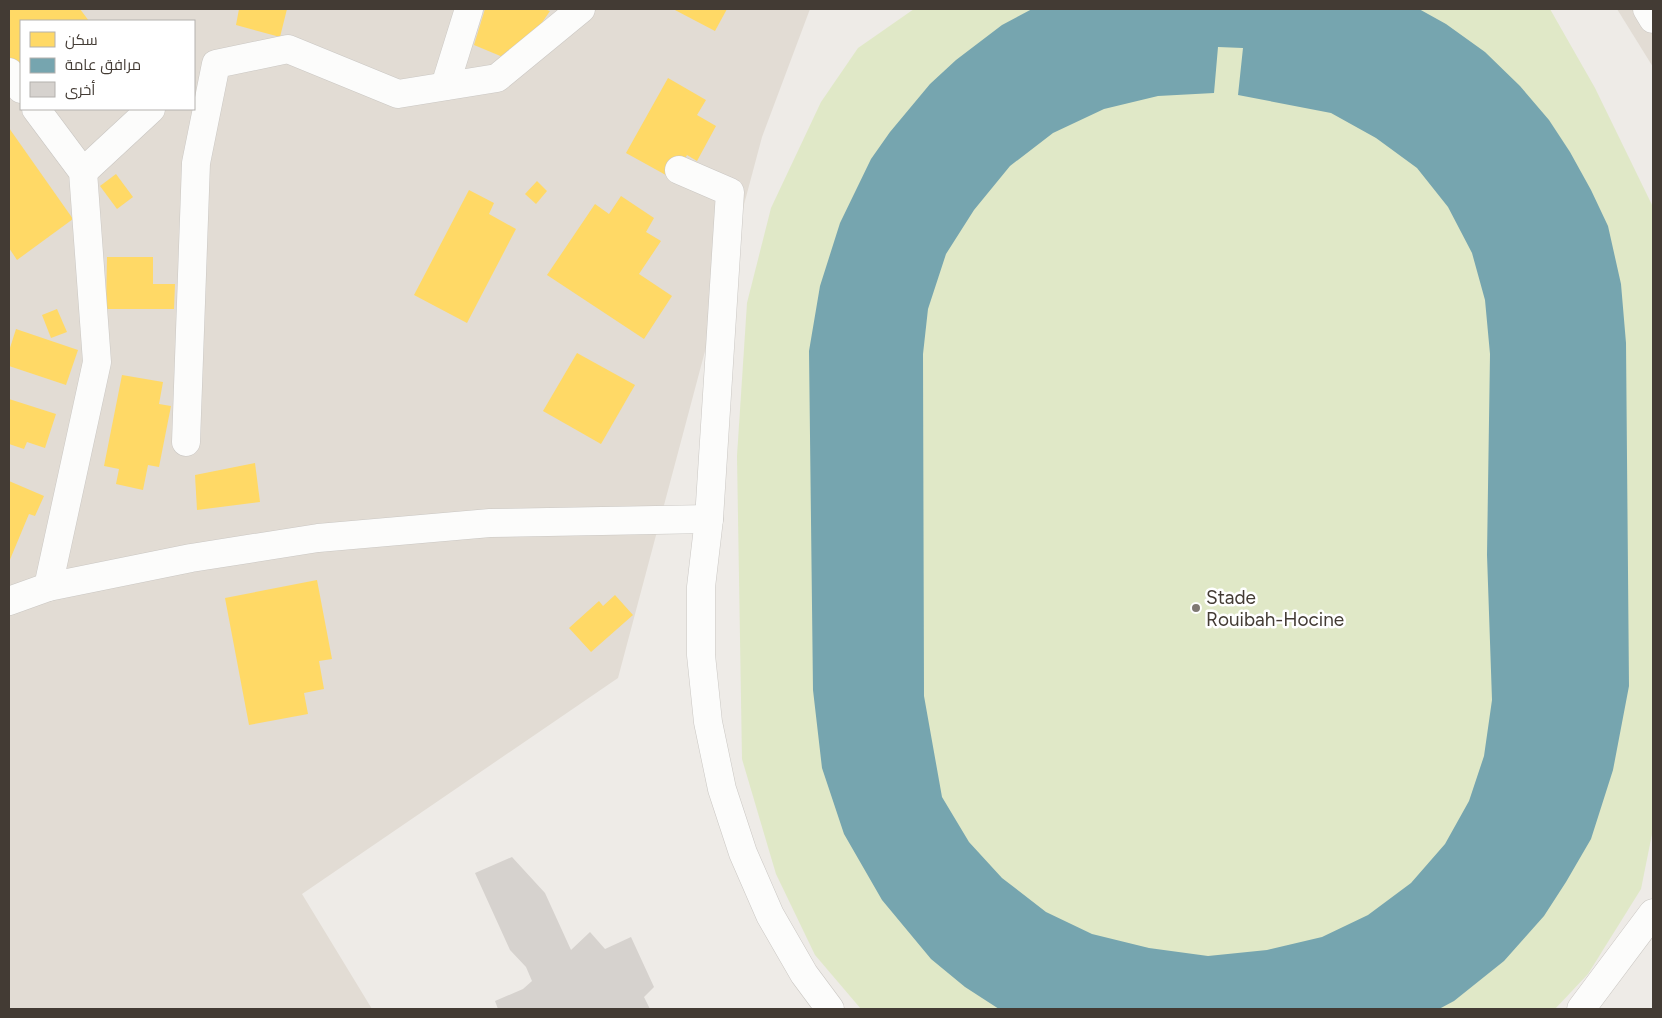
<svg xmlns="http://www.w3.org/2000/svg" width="1662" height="1018" viewBox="0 0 1662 1018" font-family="Figtree,Cairo,sans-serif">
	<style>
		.residential { fill: #e2dcd4; fill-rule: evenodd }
		.green { fill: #e0e8c7 }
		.homes { fill: #ffd966 }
		.public { fill: #76a5af; fill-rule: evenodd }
		.building { fill: #d6d2ce }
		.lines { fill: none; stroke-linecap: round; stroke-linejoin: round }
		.minor-casing { stroke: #cac7c3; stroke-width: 29 }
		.minor { stroke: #fcfcfb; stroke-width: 28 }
		.poi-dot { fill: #7f7973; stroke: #fff; stroke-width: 2 }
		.labels { text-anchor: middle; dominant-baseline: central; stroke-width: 5; stroke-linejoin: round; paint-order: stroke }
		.poi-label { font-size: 19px; fill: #433b34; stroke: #fff; text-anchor: start }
	</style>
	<rect width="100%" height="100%" fill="#eeebe7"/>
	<g class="residential">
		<path d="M9,9H810L762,137L618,678L302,894L372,1009H9ZM21,21H194V109H21Z"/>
		<path d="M1617,9H1653V67Z"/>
	</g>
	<path class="green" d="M914,9H1550L1595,88L1653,207V829L1641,889L1588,974L1555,1009H861L815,955L776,874L742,759L737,456L747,303L771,208L821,102L858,48Z"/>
	<g class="homes">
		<path d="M9,9H80L89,21H21V77L9,60Z"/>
		<path d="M239,9H287L280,37L236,25Z"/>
		<path d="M485,9H544L550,11L515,62L474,45Z"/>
		<path d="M673,9H727L715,31Z"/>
		<path d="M668,78L706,100L697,115L716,126L697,161L687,155L673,179L626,153Z"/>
		<path d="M9,128L73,219L17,260L9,248Z"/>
		<path d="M116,174L133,197L117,209L100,186Z"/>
		<path d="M537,181L547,191L536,204L525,194Z"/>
		<path d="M469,190L494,203L489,214L516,229L467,323L414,295Z"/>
		<path d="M621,196L654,218L646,232L661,241L639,274L672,296L644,339L547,275L595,204L609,214Z"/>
		<path d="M107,257H153V284H175L174,309H106Z"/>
		<path d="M57,309L67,332L51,338L42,315Z"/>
		<path d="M16,329L78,350L66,385L9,366V351Z"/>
		<path d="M577,353L635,385L601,444L543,411Z"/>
		<path d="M122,375L163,382L159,404L171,406L159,467L148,465L143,490L116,484L119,469L104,466Z"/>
		<path d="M9,399L56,414L45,448L27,442L24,449L9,444Z"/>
		<path d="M255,463L260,502L197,510L195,475Z"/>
		<path d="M9,481L44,496L35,516L29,514L9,562Z"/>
		<path d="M317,580L332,659L319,661L324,689L304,693L308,714L249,725L225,598Z"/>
		<path d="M615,595L633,615L591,652L569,628L599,601L603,606Z"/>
	</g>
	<path class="public" d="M1032,9H1419L1446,24L1485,52L1520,86L1549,120L1570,152L1591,190L1608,226L1621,284L1626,343L1629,686L1613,770L1591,839L1566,882L1544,916L1504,961L1454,1001L1439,1009H999L965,987L931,959L882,900L844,834L822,768L813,690L809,351L820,286L840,223L871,159L890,132L930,84L956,60L1002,25ZM1218,47L1243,48L1238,95L1331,113L1376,138L1417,168L1448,207L1472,253L1485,300L1490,354L1487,555L1492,700L1484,756L1469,801L1445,844L1411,883L1368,915L1322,937L1267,950L1208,956L1149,948L1092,934L1046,912L1002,878L969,842L942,797L924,696L923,354L928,309L946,254L974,210L1010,166L1053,133L1104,109L1158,96L1214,93Z"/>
	<path class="building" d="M512,857L545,893L571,950L590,932L605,949L631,937L654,987L644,997L650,1009H498L495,1001L523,989L532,981L526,967L510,950L475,873Z"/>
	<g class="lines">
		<g class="minor-casing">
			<g id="minor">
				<path d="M1647,9L1653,19"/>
				<path d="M9,72L21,89"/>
				<path d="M445,86L469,9"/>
				<path d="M36,109L83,172L97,362L48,587"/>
				<path d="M679,170L730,192L709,519L701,587V655L708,722L722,789L743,853L770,915L804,974L830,1009"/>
				<path d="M83,172L151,109"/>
				<path d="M186,442L196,163L216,64L288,49L398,94L497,78L581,9"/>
				<path d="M9,601L48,587L191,558L318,538L490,523L709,519"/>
				<path d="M1581,1009L1653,913"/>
			</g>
		</g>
		<use href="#minor" class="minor"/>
	</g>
	<circle class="poi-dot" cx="1196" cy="608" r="5"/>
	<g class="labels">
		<g class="poi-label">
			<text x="1206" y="597">Stade<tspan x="1206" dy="22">Rouibah-Hocine</tspan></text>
		</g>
	</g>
	<rect width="1662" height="1018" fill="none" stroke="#433b34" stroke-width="20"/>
	<rect x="20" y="20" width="175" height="90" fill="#ffffff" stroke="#b4b1ae"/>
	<rect x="30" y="32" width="25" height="15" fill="#ffd966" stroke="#b4b1ae"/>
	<text x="65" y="45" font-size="15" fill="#433b34">سكن</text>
	<rect x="30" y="58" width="25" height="15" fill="#76a5af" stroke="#b4b1ae"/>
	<text x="65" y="70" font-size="15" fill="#433b34">مرافق عامة</text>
	<rect x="30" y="82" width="25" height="15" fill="#d6d2ce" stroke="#b4b1ae"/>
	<text x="65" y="95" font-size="15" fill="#433b34">أخرى</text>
</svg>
